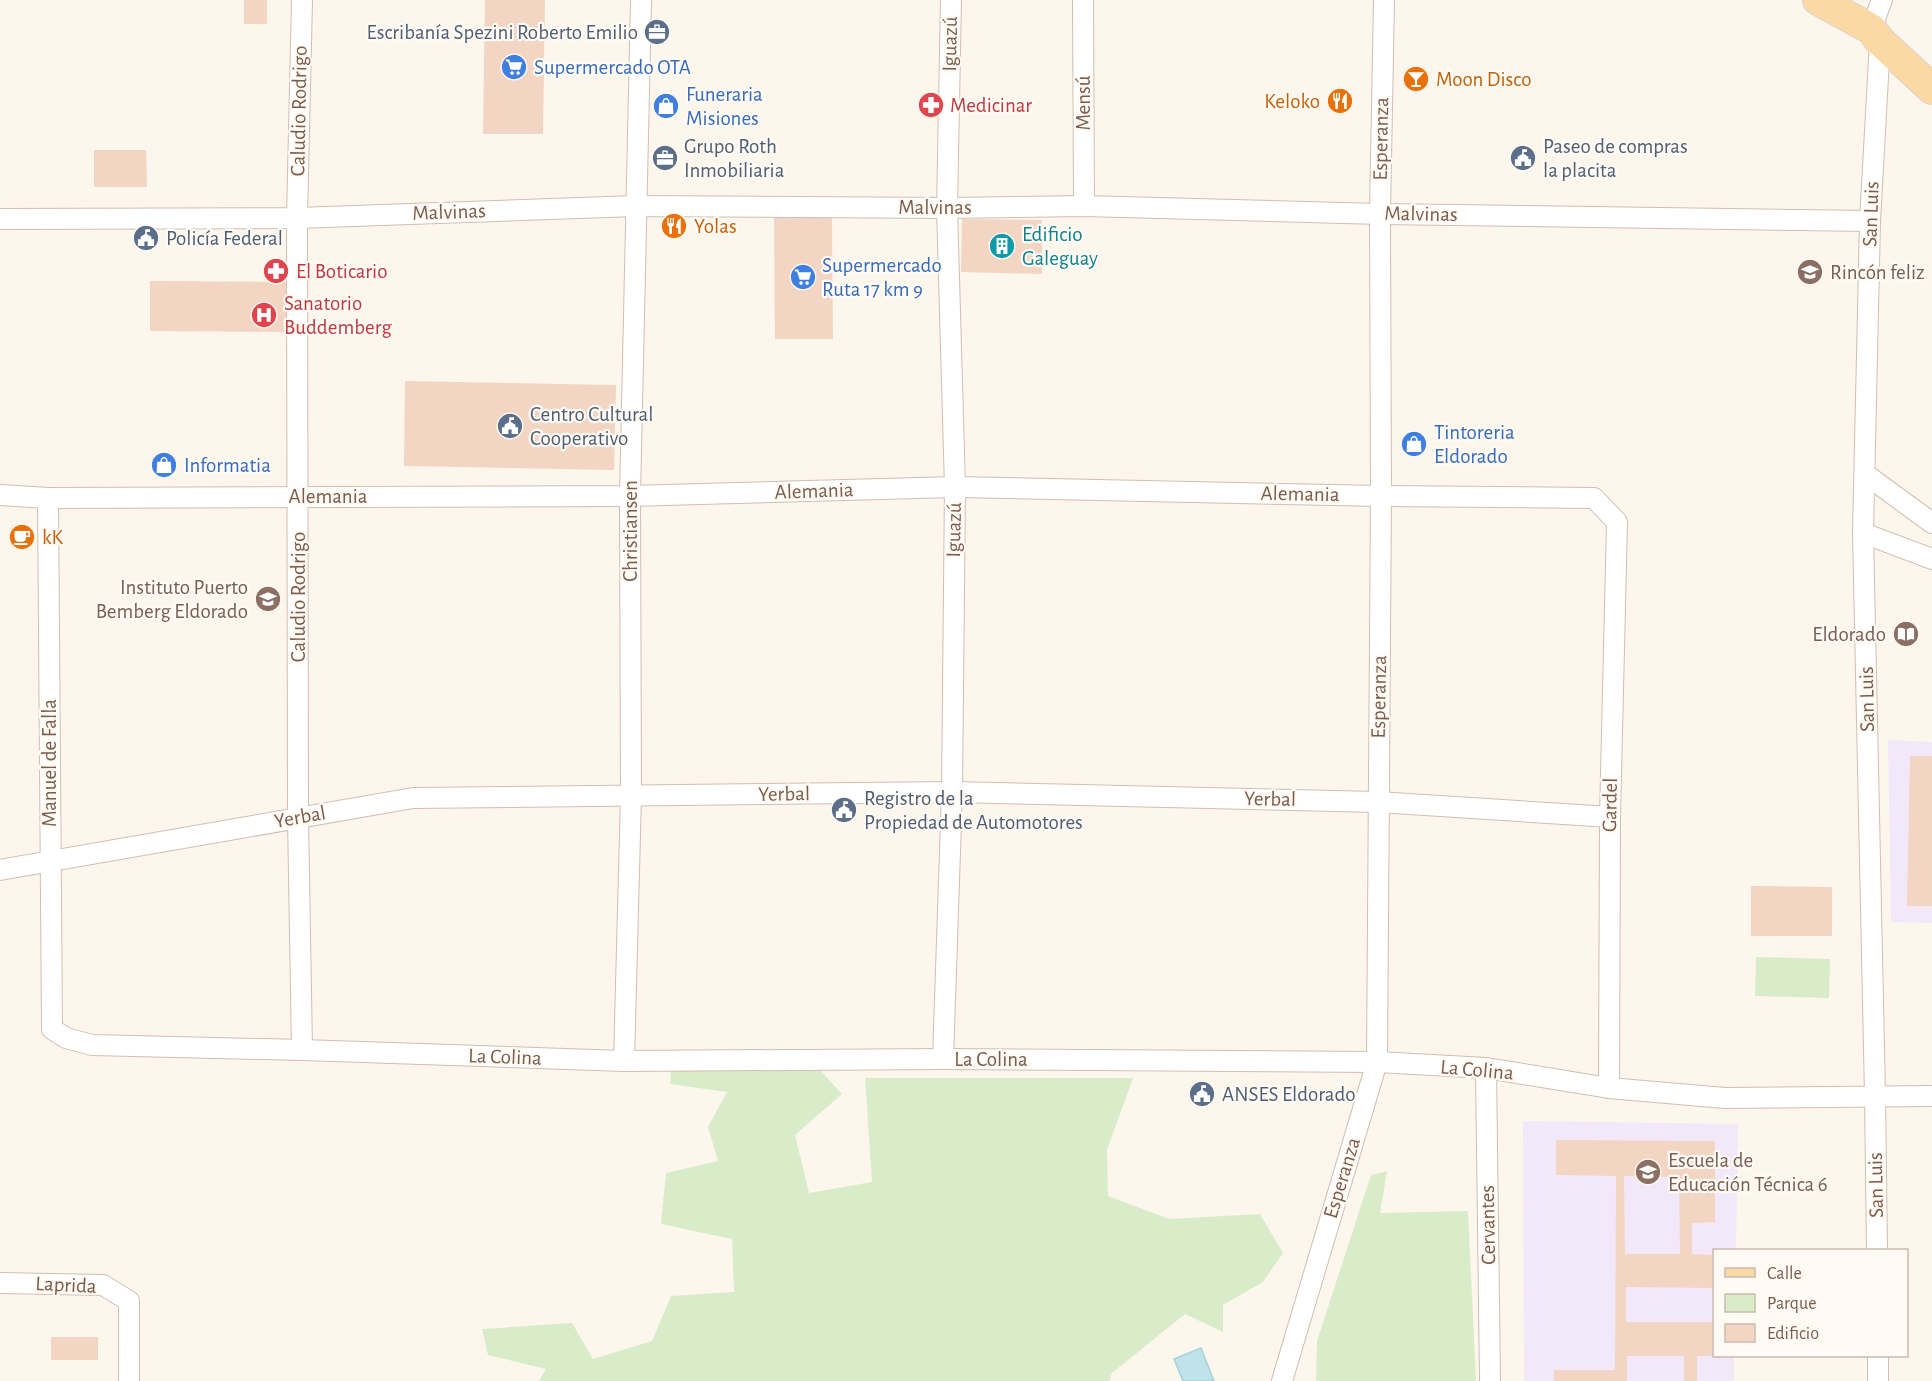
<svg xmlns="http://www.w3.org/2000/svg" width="1932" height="1381" viewBox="0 0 1932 1381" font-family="'Alegreya Sans',sans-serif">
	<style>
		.education { fill: #f3e8fa }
		.green { fill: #d8ecc9 }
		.water { fill: #bfe3e8; stroke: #a5d3da; stroke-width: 1.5 }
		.building { fill: #f3d5c3; fill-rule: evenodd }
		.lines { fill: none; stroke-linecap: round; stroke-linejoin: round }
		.street-casing { stroke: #d1beb0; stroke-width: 22 }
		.primary-casing { stroke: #dad1cd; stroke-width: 32 }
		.street { stroke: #fff; stroke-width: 20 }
		.primary { stroke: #fbd9a5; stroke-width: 30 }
		.labels { text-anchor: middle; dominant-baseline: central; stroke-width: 4.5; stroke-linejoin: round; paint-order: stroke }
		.service-label { font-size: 21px; fill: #4e5e75; stroke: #fffaf3; text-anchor: start }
		.street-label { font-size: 21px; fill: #7a5c4d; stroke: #fffaf3 }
		.shop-label { font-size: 21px; fill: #366cbe; stroke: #fffaf3; text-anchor: start }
		.food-label { font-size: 21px; fill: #c56008; stroke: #fffaf3; text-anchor: start }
		.health-label { font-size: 21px; fill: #be3a42; stroke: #fffaf3; text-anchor: start }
		.culture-label { font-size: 21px; fill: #0d838f; stroke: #fffaf3; text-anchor: start }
		.education-label { font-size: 21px; fill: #785e54; stroke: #fffaf3; text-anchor: start }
	</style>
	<rect width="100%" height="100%" fill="#fdf6ec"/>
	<g class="education">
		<path d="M1888,740L1932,742V923L1891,922Z"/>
		<path d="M1523,1121L1738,1124L1736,1250H1714V1356H1734V1381H1524Z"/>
	</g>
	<g class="green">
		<path d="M1756,957L1830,959L1829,998L1755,996Z"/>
		<path d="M671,1070H820L842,1094L795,1135L809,1193L872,1182L865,1078H1133L1107,1150L1108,1196L1169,1219L1260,1214L1283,1253L1263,1282L1223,1305V1332L1185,1314L1112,1373L1109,1381H539L546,1369L488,1355L482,1329L572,1323L593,1359L652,1341L671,1296L734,1292L732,1239L661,1224L666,1173L718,1161L708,1127L727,1092L670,1084Z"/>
		<path d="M1387,1171L1380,1213L1468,1211L1476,1381H1316L1317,1341L1371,1175Z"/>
	</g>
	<path class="water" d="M1201,1348L1214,1381H1183L1174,1359Z"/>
	<g class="building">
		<rect x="244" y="0" width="23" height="24"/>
		<path d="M485,0H545L543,134H483Z"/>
		<path d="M94,150H146L147,187H94Z"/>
		<path d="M832,214L833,339H775L774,215Z"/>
		<path d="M962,219L1042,220V274L961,272Z"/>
		<path d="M150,281L293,282L292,332L150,331Z"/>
		<path d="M405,381L616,385L614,470L404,466Z"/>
		<path d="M1910,756H1932V906H1907Z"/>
		<path d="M1751,886L1832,887V936H1751Z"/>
		<path d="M1556,1140L1715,1141V1222L1692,1223V1254L1714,1255V1288L1626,1287V1322H1714V1356H1697V1381H1684V1356H1627V1381H1554V1370H1615L1616,1176L1556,1175ZM1624,1176L1679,1177L1680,1254H1625Z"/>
		<rect x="51" y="1337" width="47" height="23"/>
	</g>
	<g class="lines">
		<g class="street-casing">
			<g id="street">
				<path d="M1083,0L1084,206"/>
				<path d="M1871,29L1882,0"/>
				<path d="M0,219L297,218L636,206L947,208L1084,206L1380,214L1870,221"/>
				<path d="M1865,474L1932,523"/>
				<path d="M0,495L48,498L630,496L955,487L1381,496L1594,498L1617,522L1610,817L1609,1088"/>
				<path d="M48,498L52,1029L66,1038L92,1045L302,1050L624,1061L943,1059L1377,1062L1486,1068L1609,1088L1725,1098L1932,1096"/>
				<path d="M1863,533L1932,559"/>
				<path d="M0,870L413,798L952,792L1378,802L1610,817"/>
				<path d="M302,1050L298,817L297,218L302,0"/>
				<path d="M943,1059L952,792L955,487L947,208L951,0"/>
				<path d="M624,1061L631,796L630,496L641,0"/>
				<path d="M1486,1068L1490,1381"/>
				<path d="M1877,1250L1875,1095L1863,533L1870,221L1880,41"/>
				<path d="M0,1283L103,1285L129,1301V1381"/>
				<path d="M1878,1356V1381"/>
				<path d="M1282,1381L1377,1062L1381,496L1380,214L1384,0"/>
			</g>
		</g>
		<g class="primary-casing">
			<path id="primary" d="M1818,0L1871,29L1880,41L1932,89"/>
		</g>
		<use href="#street" class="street"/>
		<use href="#primary" class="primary"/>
	</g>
	<defs>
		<g id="office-disc" transform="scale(1.35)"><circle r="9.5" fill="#5c6f8a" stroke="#fffaf3"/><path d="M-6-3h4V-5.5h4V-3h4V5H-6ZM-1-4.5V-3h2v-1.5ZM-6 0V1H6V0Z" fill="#fff"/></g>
		<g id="supermarket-disc" transform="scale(1.35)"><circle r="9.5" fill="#3f7fe0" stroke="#fffaf3"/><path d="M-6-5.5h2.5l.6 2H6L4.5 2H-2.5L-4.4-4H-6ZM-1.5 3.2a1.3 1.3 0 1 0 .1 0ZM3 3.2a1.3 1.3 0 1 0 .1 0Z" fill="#fff"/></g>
		<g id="bar-disc" transform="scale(1.35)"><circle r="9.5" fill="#e8710a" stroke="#fffaf3"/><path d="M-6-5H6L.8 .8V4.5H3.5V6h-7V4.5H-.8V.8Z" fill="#fff"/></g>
		<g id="restaurant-disc" transform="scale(1.35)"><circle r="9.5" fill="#e8710a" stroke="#fffaf3"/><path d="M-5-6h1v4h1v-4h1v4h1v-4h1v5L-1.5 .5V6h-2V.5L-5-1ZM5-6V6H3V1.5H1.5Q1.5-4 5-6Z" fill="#fff"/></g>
		<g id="pharmacy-disc" transform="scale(1.35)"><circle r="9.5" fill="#e0444e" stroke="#fffaf3"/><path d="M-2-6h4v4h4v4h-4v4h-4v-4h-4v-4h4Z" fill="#fff"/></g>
		<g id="shop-disc" transform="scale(1.35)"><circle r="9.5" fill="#3f7fe0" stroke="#fffaf3"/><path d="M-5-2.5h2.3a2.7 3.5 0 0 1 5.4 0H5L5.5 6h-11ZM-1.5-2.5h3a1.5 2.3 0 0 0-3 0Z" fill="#fff"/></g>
		<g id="civic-disc" transform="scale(1.35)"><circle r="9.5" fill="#5c6f8a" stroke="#fffaf3"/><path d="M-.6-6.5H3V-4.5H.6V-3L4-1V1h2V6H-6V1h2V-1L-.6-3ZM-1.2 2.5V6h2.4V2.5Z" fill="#fff"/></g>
		<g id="building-disc" transform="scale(1.35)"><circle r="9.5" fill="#0f9aa8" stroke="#fffaf3"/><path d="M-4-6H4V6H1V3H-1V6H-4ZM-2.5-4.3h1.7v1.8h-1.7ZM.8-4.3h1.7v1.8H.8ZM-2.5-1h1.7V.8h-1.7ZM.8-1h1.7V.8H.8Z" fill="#fff"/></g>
		<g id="school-disc" transform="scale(1.35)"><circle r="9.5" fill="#8d6e63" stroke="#fffaf3"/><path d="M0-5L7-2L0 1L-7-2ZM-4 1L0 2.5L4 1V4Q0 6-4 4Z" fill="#fff"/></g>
		<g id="hospital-disc" transform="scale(1.35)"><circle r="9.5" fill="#e0444e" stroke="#fffaf3"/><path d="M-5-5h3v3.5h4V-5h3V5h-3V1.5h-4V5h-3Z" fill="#fff"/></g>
		<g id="cafe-disc" transform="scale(1.35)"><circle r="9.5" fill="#e8710a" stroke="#fffaf3"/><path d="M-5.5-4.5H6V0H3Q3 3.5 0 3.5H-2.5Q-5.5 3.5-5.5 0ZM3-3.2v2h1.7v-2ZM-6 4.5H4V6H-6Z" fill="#fff"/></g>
		<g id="library-disc" transform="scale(1.35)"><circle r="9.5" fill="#8d6e63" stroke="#fffaf3"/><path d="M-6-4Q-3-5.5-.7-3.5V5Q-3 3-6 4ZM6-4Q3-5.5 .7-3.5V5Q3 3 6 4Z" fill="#fff"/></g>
	</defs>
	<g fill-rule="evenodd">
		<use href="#office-disc" x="657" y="32"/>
		<use href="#supermarket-disc" x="514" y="67"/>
		<use href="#bar-disc" x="1416" y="79"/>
		<use href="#restaurant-disc" x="1340" y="101"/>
		<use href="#pharmacy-disc" x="931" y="105"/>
		<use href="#shop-disc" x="666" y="106"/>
		<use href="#office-disc" x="665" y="158"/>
		<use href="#civic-disc" x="1523" y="158"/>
		<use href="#restaurant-disc" x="674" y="226"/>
		<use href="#civic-disc" x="146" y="238"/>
		<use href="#building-disc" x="1002" y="246"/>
		<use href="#pharmacy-disc" x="276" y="271"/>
		<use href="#school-disc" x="1810" y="272"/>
		<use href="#supermarket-disc" x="803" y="277"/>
		<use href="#hospital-disc" x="264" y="315"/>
		<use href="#civic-disc" x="510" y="426"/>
		<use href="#shop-disc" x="1414" y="444"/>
		<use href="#shop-disc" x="164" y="465"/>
		<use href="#cafe-disc" x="22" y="537"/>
		<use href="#school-disc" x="268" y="599"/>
		<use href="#library-disc" x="1906" y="634"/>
		<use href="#civic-disc" x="844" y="810"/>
		<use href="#civic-disc" x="1202" y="1094"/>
		<use href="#school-disc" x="1648" y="1172"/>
	</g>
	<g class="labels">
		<g class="service-label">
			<text x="638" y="32" text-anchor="end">Escribanía Spezini Roberto Emilio</text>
			<text x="684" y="146">Grupo Roth<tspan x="684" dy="24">Inmobiliaria</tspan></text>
			<text x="1543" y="146">Paseo de compras<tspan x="1543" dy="24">la placita</tspan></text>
			<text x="166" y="238">Policía Federal</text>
			<text x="530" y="414">Centro Cultural<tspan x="530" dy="24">Cooperativo</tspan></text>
			<text x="864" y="798">Registro de la<tspan x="864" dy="24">Propiedad de Automotores</tspan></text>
			<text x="1222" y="1094">ANSES Eldorado</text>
		</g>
		<g class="street-label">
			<text transform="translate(950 44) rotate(-89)">Iguazú</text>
			<text transform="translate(1083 103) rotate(-90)">Mensú</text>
			<text transform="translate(299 111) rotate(-89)">Caludio Rodrigo</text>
			<text transform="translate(1381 139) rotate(-89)">Esperanza</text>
			<text x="935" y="207">Malvinas</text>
			<text transform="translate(449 212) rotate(-2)">Malvinas</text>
			<text transform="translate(1421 214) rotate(1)">Malvinas</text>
			<text transform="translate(1871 214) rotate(-88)">San Luis</text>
			<text transform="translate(814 491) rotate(-2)">Alemania</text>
			<text transform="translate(1300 494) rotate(1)">Alemania</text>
			<text x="328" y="496">Alemania</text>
			<text transform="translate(954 530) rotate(-89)">Iguazú</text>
			<text transform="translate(630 531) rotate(-90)">Christiansen</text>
			<text transform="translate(298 597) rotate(-90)">Caludio Rodrigo</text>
			<text transform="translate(1379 697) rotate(-89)">Esperanza</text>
			<text transform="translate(1867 699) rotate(-91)">San Luis</text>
			<text transform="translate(49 763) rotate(-90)">Manuel de Falla</text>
			<text transform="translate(784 794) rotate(-1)">Yerbal</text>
			<text transform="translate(1270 799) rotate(1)">Yerbal</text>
			<text transform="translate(1610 805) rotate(-89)">Gardel</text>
			<text transform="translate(300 817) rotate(-10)">Yerbal</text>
			<text transform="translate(505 1057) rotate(2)">La Colina</text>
			<text x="991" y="1059">La Colina</text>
			<text transform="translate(1477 1070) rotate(5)">La Colina</text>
			<text transform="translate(1342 1178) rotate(-73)">Esperanza</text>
			<text transform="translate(1876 1185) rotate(-91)">San Luis</text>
			<text transform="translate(1488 1225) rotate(-91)">Cervantes</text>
			<text transform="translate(66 1285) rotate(3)">Laprida</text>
		</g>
		<g class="shop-label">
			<text x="534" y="67">Supermercado OTA</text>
			<text x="686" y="94">Funeraria<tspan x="686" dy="24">Misiones</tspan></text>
			<text x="822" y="265">Supermercado<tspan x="822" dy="24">Ruta 17 km 9</tspan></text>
			<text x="1434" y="432">Tintoreria<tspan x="1434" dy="24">Eldorado</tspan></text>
			<text x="184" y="465">Informatia</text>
		</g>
		<g class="food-label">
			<text x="1436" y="79">Moon Disco</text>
			<text x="1320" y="101" text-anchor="end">Keloko</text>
			<text x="694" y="226">Yolas</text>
			<text x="42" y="537">kK</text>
		</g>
		<g class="health-label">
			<text x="950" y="105">Medicinar</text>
			<text x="296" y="271">El Boticario</text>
			<text x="284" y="303">Sanatorio<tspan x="284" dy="24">Buddemberg</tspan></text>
		</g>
		<g class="culture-label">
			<text x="1022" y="234">Edificio<tspan x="1022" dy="24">Galeguay</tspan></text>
		</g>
		<g class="education-label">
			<text x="1830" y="272">Rincón feliz</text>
			<text x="248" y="587" text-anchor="end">Instituto Puerto<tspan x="248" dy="24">Bemberg Eldorado</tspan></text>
			<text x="1886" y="634" text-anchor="end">Eldorado</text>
			<text x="1668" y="1160">Escuela de<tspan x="1668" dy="24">Educación Técnica 6</tspan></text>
		</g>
	</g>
	<rect x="1713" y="1249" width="195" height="108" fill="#fffaf3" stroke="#cabbb1" stroke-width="1.5"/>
	<rect x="1725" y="1268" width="30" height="9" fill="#fbd9a5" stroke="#cabbb1" stroke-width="1.5"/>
	<text x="1767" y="1279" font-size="18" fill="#7a5c4d">Calle</text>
	<rect x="1725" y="1294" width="30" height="18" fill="#d8ecc9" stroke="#cabbb1" stroke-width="1.5"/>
	<text x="1767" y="1309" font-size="18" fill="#7a5c4d">Parque</text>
	<rect x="1725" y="1324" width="30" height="18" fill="#f3d5c3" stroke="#cabbb1" stroke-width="1.5"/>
	<text x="1767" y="1339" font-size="18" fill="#7a5c4d">Edificio</text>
</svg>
